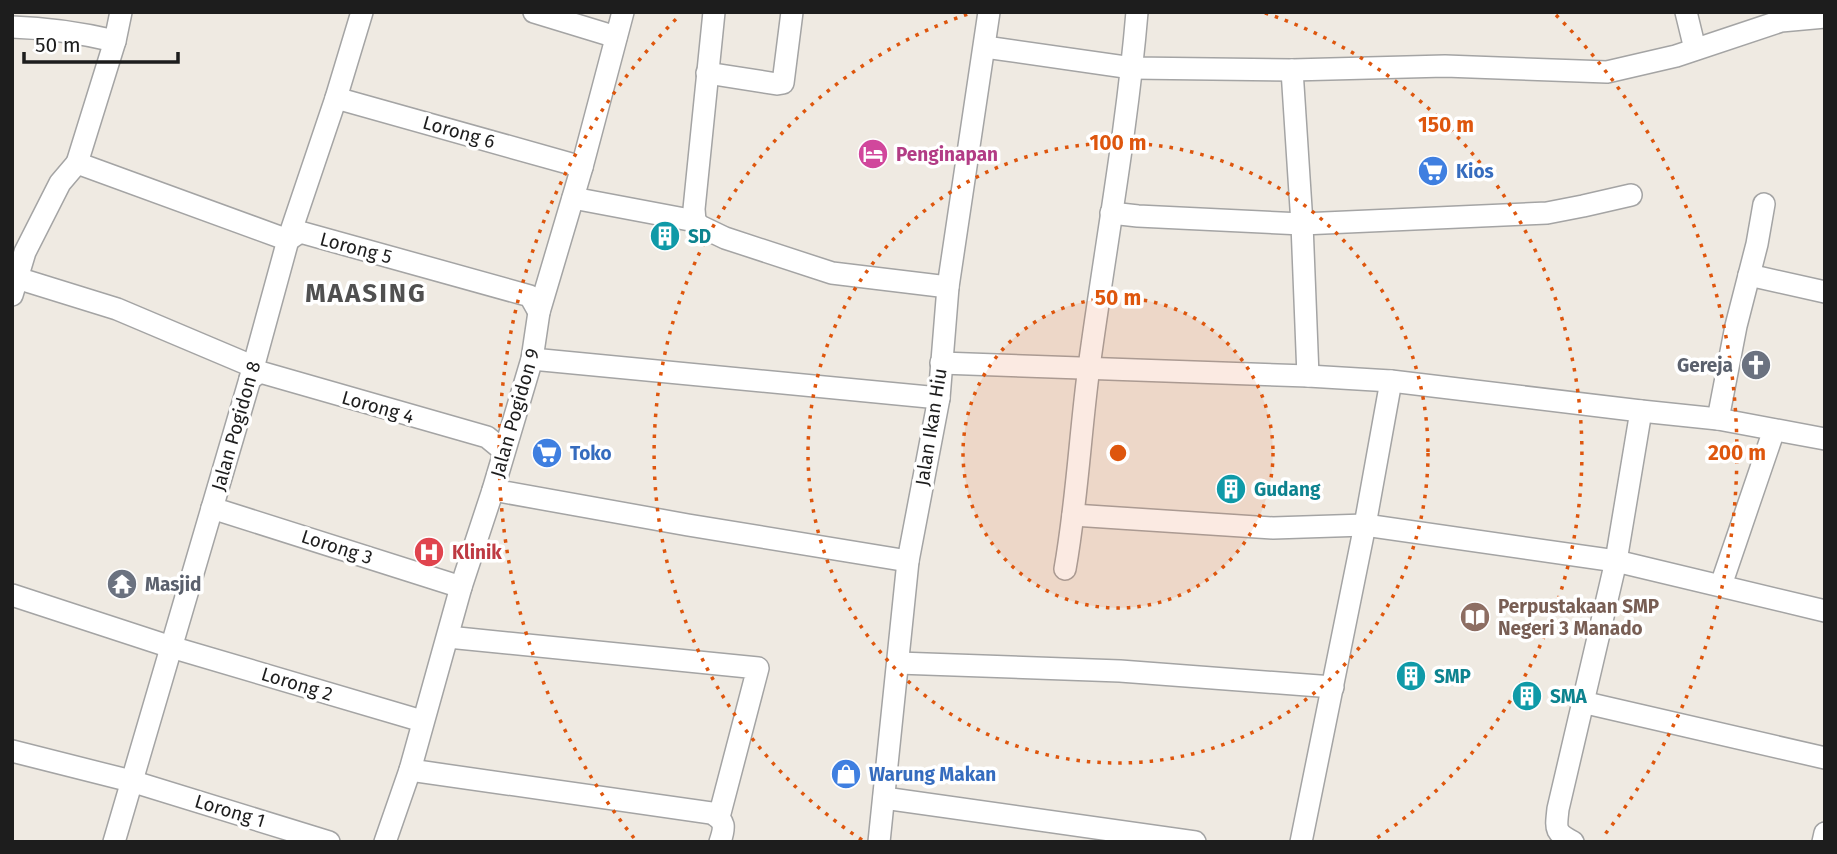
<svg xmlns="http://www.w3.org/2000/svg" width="1837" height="854" viewBox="0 0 1837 854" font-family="'Fira Sans',sans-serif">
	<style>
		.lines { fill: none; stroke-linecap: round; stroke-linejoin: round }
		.minor-casing { stroke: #a4a4a4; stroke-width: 24 }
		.minor { stroke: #fff; stroke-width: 21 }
		.ring { fill: none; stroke: #de560d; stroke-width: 3.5; stroke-dasharray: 3.5 7 }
		.labels { text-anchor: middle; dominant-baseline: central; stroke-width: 7; stroke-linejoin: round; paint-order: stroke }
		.street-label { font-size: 19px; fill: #1d1d1d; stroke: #fff }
		.hotel-label { font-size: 19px; font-weight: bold; fill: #b23c85; stroke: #fff; text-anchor: start }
		.shop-label { font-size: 19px; font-weight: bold; fill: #366cbe; stroke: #fff; text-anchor: start }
		.culture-label { font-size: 19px; font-weight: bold; fill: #0d838f; stroke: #fff; text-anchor: start }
		.worship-label { font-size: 19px; font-weight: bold; fill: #5b616d; stroke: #fff; text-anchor: end }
		.health-label { font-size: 19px; font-weight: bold; fill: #be3a42; stroke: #fff; text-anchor: start }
		.education-label { font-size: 19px; font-weight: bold; fill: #785e54; stroke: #fff; text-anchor: start }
		.district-label { font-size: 26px; font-weight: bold; letter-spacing: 2px; fill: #505050; stroke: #fff }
		.centre { fill: #de560d; stroke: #fff; stroke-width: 3.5 }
		.ring-label { font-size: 21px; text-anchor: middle; font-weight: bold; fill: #de560d; stroke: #fff; stroke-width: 7; stroke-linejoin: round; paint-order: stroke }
	</style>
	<rect width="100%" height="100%" fill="#efeae2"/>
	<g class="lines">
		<g class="minor-casing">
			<g id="minor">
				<path d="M121,12L115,41L77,163L288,240L300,232L530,296L539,312"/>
				<path d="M534,12L616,37"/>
				<path d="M714,12L694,209L695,221L700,226L725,238L832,273L948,287"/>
				<path d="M1686,12L1695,49"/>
				<path d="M12,27C47,28 81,33 115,41"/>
				<path d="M985,47L1132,68L1292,70L1445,66L1607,72L1676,56L1781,21L1825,17"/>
				<path d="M1292,70L1302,224L1308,376"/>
				<path d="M707,73L777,84L783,83L792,12"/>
				<path d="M336,98L582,167"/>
				<path d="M573,198L695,221"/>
				<path d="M1111,213L1138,216L1302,224L1547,213L1583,206L1631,195"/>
				<path d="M1749,275L1825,292"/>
				<path d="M17,278L117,309L252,366"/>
				<path d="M12,295L25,252L60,183L77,163"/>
				<path d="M532,359L939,398"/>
				<path d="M941,363L1308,376L1391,381L1641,411L1718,419L1825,439"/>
				<path d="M250,379L260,372L487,437L504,451"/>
				<path d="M1718,419L1736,326L1757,244L1764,204"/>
				<path d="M493,490L688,525L908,561"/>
				<path d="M212,508L461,587"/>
				<path d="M1073,515L1273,528L1365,525L1616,561L1825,611"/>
				<path d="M1065,569C1077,502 1080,434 1089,367C1105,249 1127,131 1137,12"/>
				<path d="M1721,585L1774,430"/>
				<path d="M12,595L171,647L422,721"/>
				<path d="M448,637L758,668L719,817"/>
				<path d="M898,663L1120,671L1333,687"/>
				<path d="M1582,702L1825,758"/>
				<path d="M12,751L131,781L329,842"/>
				<path d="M410,770L711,813C726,821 725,827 720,842"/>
				<path d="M884,798L1195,842"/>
				<path d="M114,842L250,379L288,240L336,98L362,12"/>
				<path d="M385,842L410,770L461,587L493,490L532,359L539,312L582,167L623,12"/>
				<path d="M879,842L908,561L939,398L948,287L989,12"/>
				<path d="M1301,842L1365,525L1391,381"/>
				<path d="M1573,842C1554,832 1556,829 1558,809L1616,561L1641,411"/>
				<path d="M1823,842L1825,833"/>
			</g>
		</g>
		<use href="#minor" class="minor"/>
	</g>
	<circle cx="1118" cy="453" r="155" fill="#de560d" fill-opacity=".12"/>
	<g class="ring">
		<circle cx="1118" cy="453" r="155"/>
		<circle cx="1118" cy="453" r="310"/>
		<path d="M862 840A464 464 0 0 1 971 13M1265 13A464 464 0 0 1 1374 840"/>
		<path d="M634 838A619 619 0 0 1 680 15M1556 15A619 619 0 0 1 1602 838"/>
	</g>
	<defs>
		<g id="hotel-disc" transform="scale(1.575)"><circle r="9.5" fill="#d1479c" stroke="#fff"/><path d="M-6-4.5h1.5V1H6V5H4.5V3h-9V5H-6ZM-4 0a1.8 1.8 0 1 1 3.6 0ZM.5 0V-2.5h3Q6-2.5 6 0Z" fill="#fff"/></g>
		<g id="supermarket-disc" transform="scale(1.575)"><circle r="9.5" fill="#3f7fe0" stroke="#fff"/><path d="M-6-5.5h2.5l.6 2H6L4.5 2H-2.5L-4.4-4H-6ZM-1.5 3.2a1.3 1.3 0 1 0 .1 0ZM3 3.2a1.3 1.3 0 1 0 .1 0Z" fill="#fff"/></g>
		<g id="building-disc" transform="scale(1.575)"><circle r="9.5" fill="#0f9aa8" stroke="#fff"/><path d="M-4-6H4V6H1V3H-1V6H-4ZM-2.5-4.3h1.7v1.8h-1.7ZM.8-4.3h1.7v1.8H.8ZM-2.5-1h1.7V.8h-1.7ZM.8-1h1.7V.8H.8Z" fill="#fff"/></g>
		<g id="church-disc" transform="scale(1.575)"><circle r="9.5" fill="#6b7280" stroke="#fff"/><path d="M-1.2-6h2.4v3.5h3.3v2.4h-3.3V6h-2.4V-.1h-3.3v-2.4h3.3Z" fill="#fff"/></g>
		<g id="hospital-disc" transform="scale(1.575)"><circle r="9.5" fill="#e0444e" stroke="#fff"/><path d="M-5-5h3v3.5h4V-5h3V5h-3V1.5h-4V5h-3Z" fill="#fff"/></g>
		<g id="temple-disc" transform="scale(1.575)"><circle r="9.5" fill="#6b7280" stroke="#fff"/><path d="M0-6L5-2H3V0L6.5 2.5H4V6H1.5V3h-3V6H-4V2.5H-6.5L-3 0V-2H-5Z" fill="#fff"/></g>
		<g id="library-disc" transform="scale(1.575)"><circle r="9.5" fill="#8d6e63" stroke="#fff"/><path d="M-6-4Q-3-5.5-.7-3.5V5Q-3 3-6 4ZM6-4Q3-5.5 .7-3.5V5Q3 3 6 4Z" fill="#fff"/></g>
		<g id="shop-disc" transform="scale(1.575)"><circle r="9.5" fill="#3f7fe0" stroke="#fff"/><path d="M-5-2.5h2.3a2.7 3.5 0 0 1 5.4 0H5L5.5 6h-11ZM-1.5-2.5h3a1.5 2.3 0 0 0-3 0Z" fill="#fff"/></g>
	</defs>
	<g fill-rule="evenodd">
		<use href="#hotel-disc" x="873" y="154"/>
		<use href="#supermarket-disc" x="1433" y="171"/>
		<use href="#building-disc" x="665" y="236"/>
		<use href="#church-disc" x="1756" y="365"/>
		<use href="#supermarket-disc" x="547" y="453"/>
		<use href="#building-disc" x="1231" y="489"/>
		<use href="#hospital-disc" x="429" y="552"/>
		<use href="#temple-disc" x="122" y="584"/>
		<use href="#library-disc" x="1475" y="617"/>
		<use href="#building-disc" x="1411" y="676"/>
		<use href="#building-disc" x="1527" y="696"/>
		<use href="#shop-disc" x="846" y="774"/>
	</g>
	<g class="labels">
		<g class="street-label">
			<text transform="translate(459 132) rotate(16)">Lorong 6</text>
			<text transform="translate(356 248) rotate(15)">Lorong 5</text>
			<text transform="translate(378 407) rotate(16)">Lorong 4</text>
			<text transform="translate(515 413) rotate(-74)">Jalan Pogidon 9</text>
			<text transform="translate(236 426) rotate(-74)">Jalan Pogidon 8</text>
			<text transform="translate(931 427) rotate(-81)">Jalan Ikan Hiu</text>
			<text transform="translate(337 547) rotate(18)">Lorong 3</text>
			<text transform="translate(297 684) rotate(17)">Lorong 2</text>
			<text transform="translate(230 811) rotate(17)">Lorong 1</text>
		</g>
		<g class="hotel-label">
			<text x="896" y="154">Penginapan</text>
		</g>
		<g class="shop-label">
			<text x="1456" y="171">Kios</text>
			<text x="570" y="453">Toko</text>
			<text x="869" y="774">Warung Makan</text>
		</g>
		<g class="culture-label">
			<text x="688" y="236">SD</text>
			<text x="1254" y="489">Gudang</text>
			<text x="1434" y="676">SMP</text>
			<text x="1550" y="696">SMA</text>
		</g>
		<g class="worship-label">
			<text x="1733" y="365">Gereja</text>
			<text x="145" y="584" text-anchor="start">Masjid</text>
		</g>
		<g class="health-label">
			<text x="452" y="552">Klinik</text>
		</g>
		<g class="education-label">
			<text x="1498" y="606">Perpustakaan SMP<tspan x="1498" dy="22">Negeri 3 Manado</tspan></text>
		</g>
		<g class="district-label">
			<text x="366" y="293">MAASING</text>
		</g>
	</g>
	<circle cx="1118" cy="453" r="10" class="centre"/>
	<g class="ring-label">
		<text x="1446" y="132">150 m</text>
		<text x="1118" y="150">100 m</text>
		<text x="1118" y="305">50 m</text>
		<text x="1737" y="460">200 m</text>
	</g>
	<rect width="1837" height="854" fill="none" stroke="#1d1d1d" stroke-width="28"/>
	<path d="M24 52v10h154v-10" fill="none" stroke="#1d1d1d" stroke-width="3.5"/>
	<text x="35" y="52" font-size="21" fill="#1d1d1d" stroke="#ffffff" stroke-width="5" paint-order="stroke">50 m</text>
</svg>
